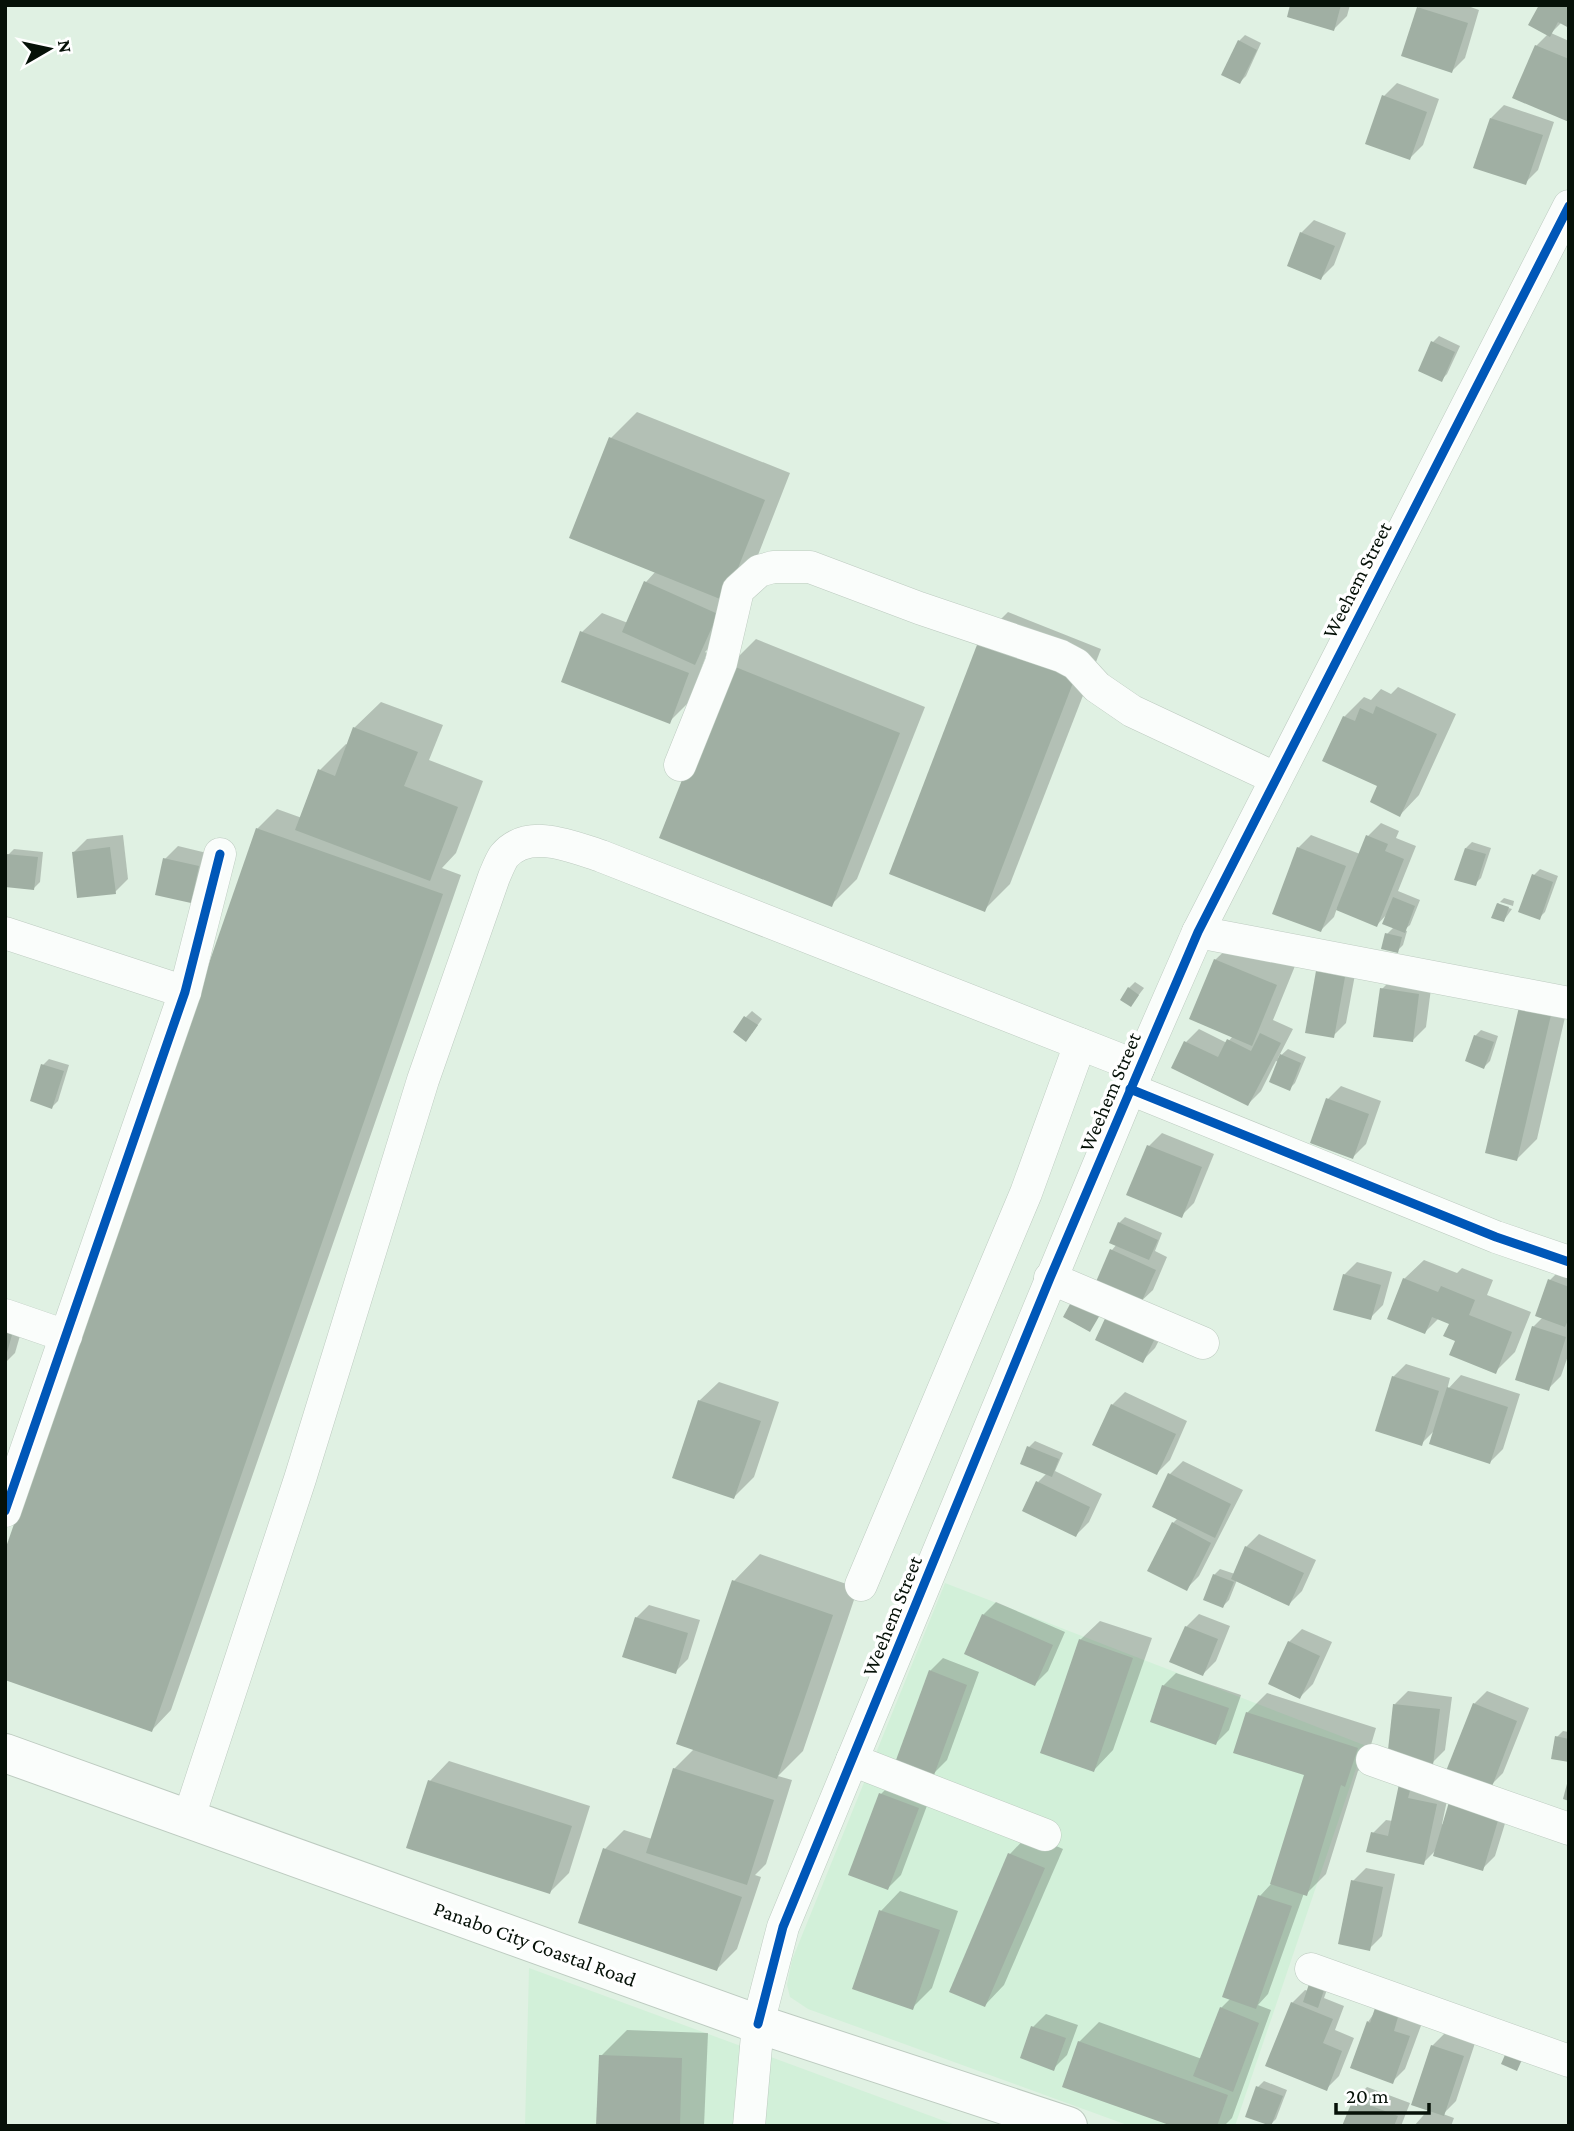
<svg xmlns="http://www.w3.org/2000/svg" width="1574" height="2131" viewBox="0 0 1574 2131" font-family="'Crimson Pro',serif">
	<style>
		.built { fill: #d2f0d9 }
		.shadow { fill: #0003 }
		.building { fill: #a0afa3 }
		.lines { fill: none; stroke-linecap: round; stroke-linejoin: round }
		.minor-casing { stroke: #bdcbc0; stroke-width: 33 }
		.major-casing { stroke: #bdcbc0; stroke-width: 40 }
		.minor { stroke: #fafdfb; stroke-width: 32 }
		.major { stroke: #fafdfb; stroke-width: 38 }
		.cycleway-casing { stroke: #fff; stroke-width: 13 }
		.cycleway { stroke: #0057b8; stroke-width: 9 }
		.labels { text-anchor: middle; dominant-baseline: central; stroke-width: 7; stroke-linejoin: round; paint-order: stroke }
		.street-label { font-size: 21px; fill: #061108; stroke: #fff }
	</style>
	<rect width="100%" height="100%" fill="#e0f1e3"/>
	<g class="built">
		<path d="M945,1583L1364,1745L1235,2126H1130L808,2009L790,1997L787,1985L792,1960Z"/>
		<path d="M529,1968L958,2126H525Z"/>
	</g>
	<g class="shadow">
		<path d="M1292,5H1350L1347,16L1334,29Z"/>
		<path d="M1421,5H1465L1479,10L1465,58L1452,71L1418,8Z"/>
		<path d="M1541,5L1562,22L1551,33L1569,41V119L1536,46L1548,34Z"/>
		<path d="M1245,35L1261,43L1246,76L1240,82L1239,41Z"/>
		<path d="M1397,83L1439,99L1423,145L1410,158L1384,96Z"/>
		<path d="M1504,105L1554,122L1538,170L1525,183L1491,118Z"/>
		<path d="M1314,220L1346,233L1334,265L1321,278L1301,233Z"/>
		<path d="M1439,336L1460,346L1447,374L1441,380L1433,342Z"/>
		<path d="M637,412L790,473L751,573L714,643L705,652L707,653L689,702L669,722L582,632L602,613L628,623L646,582L656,571L611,438Z"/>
		<path d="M1008,612L1101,649L1010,884L984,910L982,638Z"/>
		<path d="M756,639L925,707L857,879L831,905L730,665Z"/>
		<path d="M1398,687L1456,714L1419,795L1400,815L1380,785L1344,717L1364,697L1371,700L1381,689L1391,694Z"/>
		<path d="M381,702L443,725L429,760L483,781L456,853L442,868L461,875L171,1710L152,1730L257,829L277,809L302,818L320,770L346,744L348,745L354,728Z"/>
		<path d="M1381,823L1399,831L1396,838L1416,846L1398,891L1420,900L1410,925L1404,930L1407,931L1403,945L1397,951L1387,934L1394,927L1388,913L1377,925L1337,908L1334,917L1321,930L1298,848L1311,835L1360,854L1368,836Z"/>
		<path d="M123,835L128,879L115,892L74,852L87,839Z"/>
		<path d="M1472,842L1491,848L1481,878L1475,884L1466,848Z"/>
		<path d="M178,846L211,854L204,888L191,901L165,859Z"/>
		<path d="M14,849L43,852L40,882L34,888L8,855Z"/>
		<path d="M1540,869L1558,876L1545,912L1539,918L1534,875Z"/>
		<path d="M1504,898L1514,901L1513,906L1500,902Z"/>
		<path d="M1499,903V905L1512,909L1504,920L1498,904Z"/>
		<path d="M1235,941L1295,966L1273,1020L1293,1029L1278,1058L1288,1049L1306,1057L1295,1083L1289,1089L1279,1062L1276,1061L1261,1091L1248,1104L1186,1042L1199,1029L1227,1043L1233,1036L1215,960Z"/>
		<path d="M1331,959L1357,964L1346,1023L1333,1036L1318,972Z"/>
		<path d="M1395,976L1432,981L1426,1027L1413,1040L1382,989Z"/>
		<path d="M1135,982L1144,988L1131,1005L1129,988Z"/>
		<path d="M1569,1000L1537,1139L1517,1159L1521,1008Z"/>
		<path d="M752,1011L762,1019L752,1033L746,1017Z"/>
		<path d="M1481,1030L1498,1036L1490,1061L1484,1067L1475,1036Z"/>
		<path d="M49,1059L69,1065L58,1101L52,1107L43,1065Z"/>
		<path d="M1341,1086L1381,1101L1366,1144L1353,1157L1328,1099Z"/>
		<path d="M1162,1133L1214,1154L1194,1203L1181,1216L1129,1194L1149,1146Z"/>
		<path d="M1125,1217L1162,1233L1155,1251L1167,1257L1153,1290L1137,1305L1169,1321L1155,1348L1142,1361L1111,1311L1097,1283L1112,1250L1117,1244L1119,1223Z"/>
		<path d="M1424,1260L1457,1273L1462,1268L1493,1280L1487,1295L1531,1312L1515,1352L1495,1372L1457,1340L1451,1323L1439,1318L1425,1332L1404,1279Z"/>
		<path d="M1357,1262L1392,1272L1383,1305L1370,1318L1344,1275Z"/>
		<path d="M1563,1267L1569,1269V1353L1561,1376L1548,1389L1533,1327L1543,1317L1550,1280Z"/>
		<path d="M5,1309L26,1315L15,1353L5,1363Z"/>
		<path d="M1406,1364L1450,1378L1447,1390L1461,1375L1520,1394L1503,1449L1490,1462L1435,1430L1421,1444L1393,1377Z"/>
		<path d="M719,1382L779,1402L754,1477L734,1497L699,1401Z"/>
		<path d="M1125,1392L1187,1421L1170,1460L1157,1473L1112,1405Z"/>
		<path d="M1035,1441L1063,1453L1055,1471L1102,1494L1089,1522L1076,1535L1038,1482L1047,1473L1029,1447Z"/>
		<path d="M1183,1461L1243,1490L1199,1576L1186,1589L1173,1523L1178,1518L1170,1474Z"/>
		<path d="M1259,1534L1316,1560L1302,1591L1289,1604L1237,1580L1229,1600L1223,1606L1214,1575L1220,1569L1235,1574L1246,1547Z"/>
		<path d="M760,1554L858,1588L803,1751L778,1776L792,1780L766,1864L755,1875L761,1877L737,1949L717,1969L605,1849L624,1830L652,1839L674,1769L695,1748L678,1743L734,1581Z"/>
		<path d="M996,1602L1065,1632L1048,1671L1035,1684L983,1615Z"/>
		<path d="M649,1605L700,1620L688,1659L675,1672L636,1618Z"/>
		<path d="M1199,1614L1230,1626L1216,1661L1203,1674L1186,1627Z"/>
		<path d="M1100,1621L1152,1638L1113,1750L1094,1770L1080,1640Z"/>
		<path d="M1302,1629L1332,1642L1313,1684L1300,1697L1289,1642Z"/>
		<path d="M943,1658L979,1672L947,1760L934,1773L930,1671Z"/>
		<path d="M1176,1673L1241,1695L1229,1730L1216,1743L1163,1686Z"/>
		<path d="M1408,1691L1452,1697L1445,1750L1432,1763L1395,1704Z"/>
		<path d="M1487,1691L1529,1708L1503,1773L1490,1786L1474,1704Z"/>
		<path d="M1267,1693L1376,1728L1365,1765L1358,1771L1326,1874L1306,1894L1304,1893L1268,1994L1258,2005L1271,2010L1232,2118L1224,2126H1177L1079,2042L1099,2022L1202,2059L1221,2008L1231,1998L1260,1896L1271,1884L1306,1774L1247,1713Z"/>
		<path d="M1563,1731L1569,1732V1760L1557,1737Z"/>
		<path d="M449,1761L590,1806L569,1873L550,1892L430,1781Z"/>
		<path d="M894,1781L931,1795L901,1875L888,1888L881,1794Z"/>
		<path d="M1401,1785L1449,1791L1442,1824L1444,1825L1511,1804L1495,1856L1482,1869L1437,1849L1423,1863L1373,1833L1386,1820L1393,1821Z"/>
		<path d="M1029,1834L1063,1849L1004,1985L985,2005L1010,1854Z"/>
		<path d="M1366,1868L1395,1874L1382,1936L1369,1949L1353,1881Z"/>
		<path d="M900,1891L958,1911L932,1988L912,2008L854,1988L881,1911Z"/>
		<path d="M1329,1984L1324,1998L1344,2006L1335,2030L1354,2038L1339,2076L1326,2089L1292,2003L1305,1990L1309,1991Z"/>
		<path d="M1377,2009L1422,2023L1405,2069L1392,2082L1368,2022Z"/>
		<path d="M1046,2014L1078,2025L1067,2055L1054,2068L1033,2027Z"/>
		<path d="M627,2030L708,2033L704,2126H598L601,2056Z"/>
		<path d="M1445,2033L1475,2043L1456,2101L1443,2114L1454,2118L1451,2126H1414L1429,2109L1432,2046Z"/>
		<path d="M1264,2081L1287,2090L1276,2119L1270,2125L1258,2087Z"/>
		<path d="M1367,2087L1410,2103L1401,2126H1344L1354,2100Z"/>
	</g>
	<g class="building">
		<path d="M1290,5H1341L1334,31L1287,17Z"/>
		<path d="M1539,5H1569V28L1558,22L1550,37L1528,25Z"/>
		<path d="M1417,7L1468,23L1452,73L1401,56Z"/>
		<path d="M1238,40L1257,50L1240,84L1221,75Z"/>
		<path d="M1535,45L1569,59V122L1512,98Z"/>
		<path d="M1382,95L1427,112L1410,160L1365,144Z"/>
		<path d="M1490,118L1543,135L1526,185L1473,168Z"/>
		<path d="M1300,232L1335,246L1321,280L1287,266Z"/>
		<path d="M1431,341L1455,352L1442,382L1418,371Z"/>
		<path d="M609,437L765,500L725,601L569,538Z"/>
		<path d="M644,581L718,614L695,665L622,632Z"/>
		<path d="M580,631L689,673L670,724L561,682Z"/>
		<path d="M980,637L1076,675L985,912L889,874Z"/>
		<path d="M728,664L900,733L832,907L659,838Z"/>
		<path d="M1376,706L1437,734L1400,817L1370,802L1377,786L1322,761L1343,716L1355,721L1360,708L1373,714Z"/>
		<path d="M353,727L418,752L404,786L458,807L430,881L295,830L318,769L335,776Z"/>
		<path d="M256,828L443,894L152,1732L5,1680V1550Z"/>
		<path d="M1366,835L1388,844L1385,851L1404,859L1377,927L1336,910Z"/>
		<path d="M110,847L116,894L77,898L72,852Z"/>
		<path d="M1297,847L1346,866L1321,932L1272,914Z"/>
		<path d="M1465,848L1486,854L1476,886L1454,880Z"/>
		<path d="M6,854L38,857L34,890L5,887Z"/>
		<path d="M163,858L199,866L191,903L155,895Z"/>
		<path d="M1532,874L1553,882L1540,920L1518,912Z"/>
		<path d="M1393,897L1415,906L1405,933L1382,924Z"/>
		<path d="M1497,903L1509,907L1504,922L1491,918Z"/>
		<path d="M1385,933L1402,937L1398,953L1381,949Z"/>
		<path d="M1214,959L1277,985L1252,1046L1189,1019Z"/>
		<path d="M1316,971L1345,977L1334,1038L1305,1033Z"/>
		<path d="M1128,987L1139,995L1131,1007L1120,1000Z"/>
		<path d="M1380,988L1419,994L1413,1042L1373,1037Z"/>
		<path d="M1519,1007L1551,1015L1517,1161L1485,1153Z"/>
		<path d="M744,1016L758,1025L746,1042L733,1032Z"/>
		<path d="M1260,1033L1281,1043L1248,1106L1171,1068L1184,1041L1218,1057L1227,1039L1251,1051Z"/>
		<path d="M1474,1035L1494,1042L1484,1069L1465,1061Z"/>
		<path d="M1280,1054L1301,1063L1290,1091L1269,1082Z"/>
		<path d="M41,1064L64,1071L52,1109L30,1101Z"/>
		<path d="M1326,1098L1369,1114L1353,1159L1310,1143Z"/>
		<path d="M1147,1145L1202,1167L1182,1218L1126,1195Z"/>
		<path d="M1118,1222L1158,1240L1149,1260L1109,1243Z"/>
		<path d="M1110,1249L1156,1270L1140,1305L1095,1284Z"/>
		<path d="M1343,1274L1381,1285L1371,1320L1333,1310Z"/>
		<path d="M1403,1278L1438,1292L1441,1286L1475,1300L1469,1315L1512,1332L1496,1374L1449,1355L1455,1341L1443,1336L1449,1324L1432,1317L1425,1334L1387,1319Z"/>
		<path d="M1548,1279L1569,1287V1318L1565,1327L1535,1316Z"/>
		<path d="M1076,1293L1104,1308L1090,1332L1063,1317Z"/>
		<path d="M1109,1310L1157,1334L1143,1363L1095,1340Z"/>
		<path d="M5,1326L14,1328L6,1356H5Z"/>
		<path d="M1532,1326L1566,1337L1549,1391L1515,1380Z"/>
		<path d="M1392,1376L1439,1391L1422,1446L1375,1431Z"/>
		<path d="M1447,1387L1508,1407L1490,1464L1429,1444Z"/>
		<path d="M698,1400L761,1421L734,1499L672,1478Z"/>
		<path d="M1111,1404L1176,1434L1157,1475L1092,1445Z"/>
		<path d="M1027,1446L1059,1459L1052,1477L1020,1464Z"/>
		<path d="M1168,1473L1231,1504L1215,1538L1152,1507Z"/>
		<path d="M1036,1481L1090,1507L1076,1537L1022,1511Z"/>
		<path d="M1172,1522L1211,1543L1187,1591L1147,1571Z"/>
		<path d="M1245,1546L1304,1573L1289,1606L1231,1579Z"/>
		<path d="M1213,1574L1234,1582L1223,1608L1203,1600Z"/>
		<path d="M732,1580L833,1615L777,1779L676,1744Z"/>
		<path d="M982,1614L1053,1645L1035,1686L964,1654Z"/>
		<path d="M635,1617L688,1633L676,1674L622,1657Z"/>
		<path d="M1185,1626L1218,1639L1203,1676L1169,1662Z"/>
		<path d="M1079,1639L1133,1658L1094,1772L1040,1753Z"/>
		<path d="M1288,1641L1320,1656L1300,1699L1268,1684Z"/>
		<path d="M929,1670L967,1685L934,1775L896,1760Z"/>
		<path d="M1162,1685L1229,1708L1216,1745L1150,1722Z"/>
		<path d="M1473,1703L1517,1721L1491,1789L1446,1771Z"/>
		<path d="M1393,1704L1440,1709L1433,1765L1387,1759Z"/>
		<path d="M1246,1712L1358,1748L1345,1787L1341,1785L1307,1896L1270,1884L1304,1775L1233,1753Z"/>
		<path d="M1555,1736L1569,1739V1762L1551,1759Z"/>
		<path d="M673,1768L774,1800L747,1885L646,1853Z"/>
		<path d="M428,1780L572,1826L550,1894L406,1848Z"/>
		<path d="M1568,1780H1569V1801L1563,1799Z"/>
		<path d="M1399,1784L1411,1787L1408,1798L1437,1804L1424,1865L1366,1852L1371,1832L1388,1836Z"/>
		<path d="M879,1793L919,1808L888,1890L848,1875Z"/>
		<path d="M1449,1802L1499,1817L1483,1871L1433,1856Z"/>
		<path d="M603,1848L742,1897L717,1971L578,1923Z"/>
		<path d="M1008,1853L1045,1868L985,2007L949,1992Z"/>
		<path d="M1351,1880L1383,1887L1370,1951L1338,1944Z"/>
		<path d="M1258,1895L1292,1906L1256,2009L1222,1997Z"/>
		<path d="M879,1910L940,1930L913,2010L852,1989Z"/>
		<path d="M1309,1984L1324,1990L1318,2008L1303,2002Z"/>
		<path d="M1291,2002L1333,2019L1323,2043L1342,2051L1327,2091L1265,2066Z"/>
		<path d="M1220,2007L1259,2023L1233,2092L1193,2076Z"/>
		<path d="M1375,2008L1398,2017L1394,2031L1410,2036L1393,2084L1350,2068L1367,2021L1370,2023Z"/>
		<path d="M1031,2026L1066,2038L1054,2071L1020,2058Z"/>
		<path d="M1078,2041L1228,2095L1217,2126H1172L1062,2087Z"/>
		<path d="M1431,2045L1464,2056L1444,2116L1411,2105Z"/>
		<path d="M1508,2048L1524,2055L1517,2071L1501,2064Z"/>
		<path d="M599,2055L682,2058L680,2126H596Z"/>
		<path d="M1256,2086L1283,2096L1271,2126L1245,2117Z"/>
		<path d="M1353,2099L1398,2116L1394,2126H1342Z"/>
	</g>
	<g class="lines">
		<g class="minor-casing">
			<g id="minor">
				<path d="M680,765L721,663L738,590L759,571L773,567H810L919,608L1061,656L1076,664L1097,687L1132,711L1275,778"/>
				<path d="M1198,932L1569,1003"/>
				<path d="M5,933L185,992"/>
				<path d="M1130,1089L1496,1237L1569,1262"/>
				<path d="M1050,1278L1203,1343"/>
				<path d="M5,1315L66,1336"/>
				<path d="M5,1511L185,992L220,854"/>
				<path d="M861,1585L1026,1193L1080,1044"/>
				<path d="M852,1760L1045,1835"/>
				<path d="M1372,1760L1569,1829"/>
				<path d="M188,1820L300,1479L423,1080L494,877C497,870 500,862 504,856C528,827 573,847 601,856L1139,1067"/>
				<path d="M1311,1969L1569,2061"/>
				<path d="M749,2126L758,2024L783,1927L1139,1067L1198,932L1569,206"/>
			</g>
		</g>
		<g class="major-casing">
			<path id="major" d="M5,1753L758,2024L1068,2126"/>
		</g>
		<use href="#minor" class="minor"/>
		<use href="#major" class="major"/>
		<g class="cycleway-casing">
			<g id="cycleway">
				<path d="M1130,1089L1496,1237L1569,1262"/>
				<path d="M5,1511L185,992L220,854"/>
				<path d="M758,2024L783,1927L1050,1278L1198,932L1569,206"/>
			</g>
		</g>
		<use href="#cycleway" class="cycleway"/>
	</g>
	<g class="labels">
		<g class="street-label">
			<text transform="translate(1357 580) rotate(-63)">Weehem Street</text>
			<text transform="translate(1110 1092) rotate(-67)">Weehem Street</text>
			<text transform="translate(892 1616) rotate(-68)">Weehem Street</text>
			<text transform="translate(535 1944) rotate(20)">Panabo City Coastal Road</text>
		</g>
	</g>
	<rect width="1574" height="2131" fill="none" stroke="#061108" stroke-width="14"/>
	<g transform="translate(49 49) rotate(81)" stroke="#ffffff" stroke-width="5" paint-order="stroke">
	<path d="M0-5L12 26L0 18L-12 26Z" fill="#061108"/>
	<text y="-10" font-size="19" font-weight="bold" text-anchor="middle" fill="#061108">N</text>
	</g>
	<path d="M1336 2103v10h93v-10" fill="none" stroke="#061108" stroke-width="3.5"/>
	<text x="1346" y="2103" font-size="21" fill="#061108" stroke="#ffffff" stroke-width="5" paint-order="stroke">20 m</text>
</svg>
